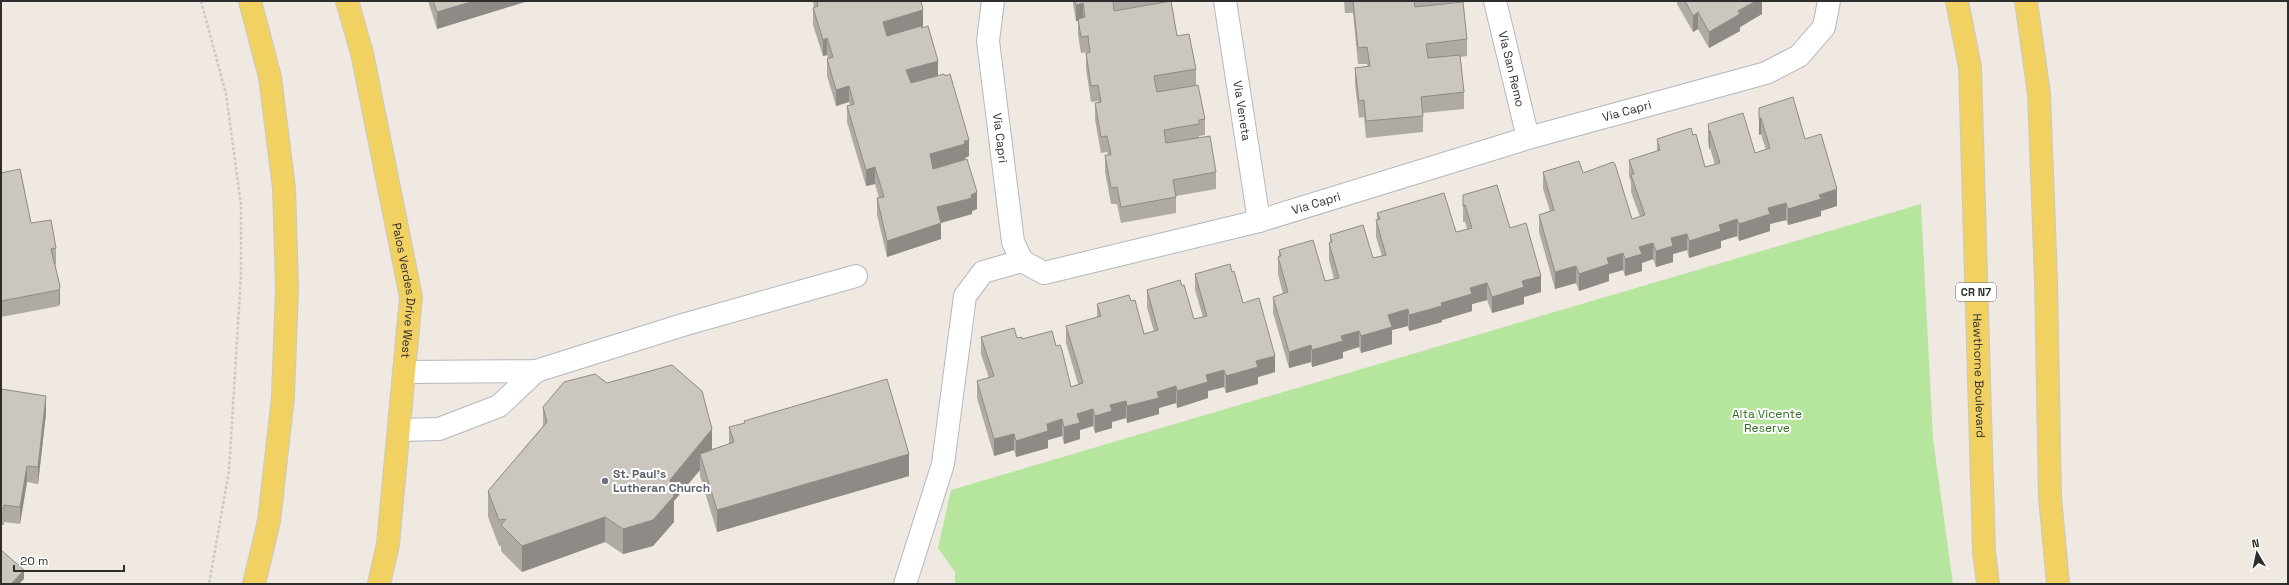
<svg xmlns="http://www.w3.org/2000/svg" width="2289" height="585" viewBox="0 0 2289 585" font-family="'Space Grotesk',sans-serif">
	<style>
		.green { fill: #b6e59e }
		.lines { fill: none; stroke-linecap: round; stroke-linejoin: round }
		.minor-casing { stroke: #b4b7c1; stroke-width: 24 }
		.major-casing { stroke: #c9c9c9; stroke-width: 24 }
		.path { stroke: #c9c9c9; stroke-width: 2.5; stroke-dasharray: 3 2; stroke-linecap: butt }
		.minor { stroke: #fff; stroke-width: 22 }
		.major { stroke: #f2d163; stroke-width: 22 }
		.wall { fill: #afaba4 }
		.shaded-wall { fill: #8e8b86 }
		.building { fill: #cbc7bf; stroke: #8e8b86 }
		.worship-dot { fill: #6b7280; stroke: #fff; stroke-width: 1.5 }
		.labels { text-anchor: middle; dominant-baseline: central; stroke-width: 4; stroke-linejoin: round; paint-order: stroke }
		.shield { fill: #fff; stroke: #6d6d6d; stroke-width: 1 }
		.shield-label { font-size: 11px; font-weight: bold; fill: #2e2e2e }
		.street-label { font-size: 12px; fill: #2e2e2e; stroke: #fff }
		.park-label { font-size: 12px; fill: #2c6e1b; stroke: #fff }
		.worship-label { font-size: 12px; font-weight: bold; fill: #5b616d; stroke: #fff; text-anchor: start }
	</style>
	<rect width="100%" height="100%" fill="#efe9e1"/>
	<path class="green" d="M1921,204L1933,439L1953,584H955V572L938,548L951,490Z"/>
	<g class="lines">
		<g class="minor-casing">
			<g id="minor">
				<path id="s1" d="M993,1L988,41L1013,242L1022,261L1044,273L1259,221L1528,138L1766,73L1799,56L1824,27L1829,1"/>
				<path id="s2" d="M1225,1L1259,221"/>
				<path id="s3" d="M1495,1L1528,138"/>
				<path d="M404,372L536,371L686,324L856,276"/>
				<path d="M400,430L439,429L499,406L536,371"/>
				<path d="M905,584L943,464L965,296L983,272L1022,261"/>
			</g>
		</g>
		<g class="major-casing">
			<g id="major">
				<path d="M250,1L270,77L284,188L287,288L283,397L269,521L254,584"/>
				<path id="s4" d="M347,1L362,53L411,297L388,544L379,584"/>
				<path id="s5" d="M1957,1L1970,67L1984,552L1988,584"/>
				<path d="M2026,1L2039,94L2046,280L2050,497L2058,584"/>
			</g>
		</g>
		<path class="path" d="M201,1L226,94L241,205V275L229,471L209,584"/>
		<use href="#minor" class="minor"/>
		<use href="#major" class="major"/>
	</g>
	<g class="wall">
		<path d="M428,1H528L437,29Z"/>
		<path d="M813,1H921L923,27H922L938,76L969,156L965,158V160L977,209L972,211V214L941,223V239L887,257L877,215V198H879L875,184L866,186L847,122V106L850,105L849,102L836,106L827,76V59L828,58L827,55L823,56L813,25V8H814Z"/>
		<path d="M1073,1H1171L1177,36L1196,69V85L1205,119V135L1199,136V138L1216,172V189L1176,196V213L1121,223L1117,204H1111L1105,172V155H1108L1107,152L1101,153L1095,120V103H1098V101L1091,102L1086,69V53L1088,52L1081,53L1078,35V21H1076L1073,4Z"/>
		<path d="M1344,1H1453V3L1467,39V56L1460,57L1464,92V109L1423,113V132L1366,138L1364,117L1359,118L1355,85V68L1368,67L1367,64H1358L1353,13H1345Z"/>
		<path d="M1677,1H1762V14L1740,27V31L1709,48L1698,29L1693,32L1677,4Z"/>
		<path d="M1759,108L1805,139L1837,206L1821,211V216L1788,225L1786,220L1770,224V231L1739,241L1737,236L1721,241V248L1689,258L1687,250L1673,254V262L1656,267L1653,259L1642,263V271L1625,276L1623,270L1609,274V281L1579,291L1576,283L1555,289L1539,232V215L1550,211L1543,189V172L1583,173L1632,219L1640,217L1631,192V183L1629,176V160L1657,151V139L1693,135L1705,167L1715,165L1710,148L1709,149L1708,140V124L1755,153L1766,150L1761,134L1759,135Z"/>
		<path d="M1,173L31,223L56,248V264L55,265L60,286V303L59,306L1,317Z"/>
		<path d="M1463,195L1510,228L1541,292L1524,297V304L1492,313L1487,300L1472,304V311L1442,320V322L1409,331L1408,326L1392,330V344L1361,353L1359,347L1343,352V358L1312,367L1311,362L1289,368L1273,313V297L1283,294L1278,274V257H1279V250L1325,281L1334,279L1329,260V243H1330V235L1373,258L1382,256L1376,237V220H1377V213L1456,232L1467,229L1465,222H1463Z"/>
		<path d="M1232,272L1243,303L1275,372L1258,377V384L1226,393L1224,387L1208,391V398L1177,408L1176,403L1159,408V414L1127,423L1126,418L1112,422V428L1095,433L1093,426L1080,430V439L1064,444L1062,436L1048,440V448L1016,457L1014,450L994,456L977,398V381L989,378L981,354V337L1017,338L1056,346L1071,387L1078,384L1066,343V326L1097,318V304L1131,301L1144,334L1154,332L1147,307V290L1194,319L1203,317L1195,290V274Z"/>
		<path d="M607,383L712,449L729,444V427L744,423V421L909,476L717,532L700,476V470L674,501V522L653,546L623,554L605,542L522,572L501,551V546H499L488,517V491L543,426V407Z"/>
		<path d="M1,389L46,413L38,484L27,482L20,524L4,522V525H1Z"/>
	</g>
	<g class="shaded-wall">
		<path d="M474,1H528L437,29V12Z"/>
		<path d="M1756,1H1762V14L1740,27V31L1709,48V32L1738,11Z"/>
		<path d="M1083,3V20L1078,19V21H1076V5Z"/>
		<path d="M923,10V27L883,39V22Z"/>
		<path d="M1698,12V29L1693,32V16Z"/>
		<path d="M827,38V55L823,56V40Z"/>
		<path d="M938,61V77L906,86V70Z"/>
		<path d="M849,86V102L836,106V90Z"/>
		<path d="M1761,118V134L1759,135V119Z"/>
		<path d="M1710,131V148L1709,149V132Z"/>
		<path d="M969,140V156L965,158V161L930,171V154Z"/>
		<path d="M875,167V184L866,186V170Z"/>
		<path d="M1837,189V206L1821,211V216L1788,225V209L1819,195Z"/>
		<path d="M977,192V209L972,211V214L937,224V207Z"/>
		<path d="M1786,203V220L1770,224V231L1739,241V224L1768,208Z"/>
		<path d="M1737,219V236L1721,241V248L1689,258V241L1719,225Z"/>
		<path d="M941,223V239L887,257V241Z"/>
		<path d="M1687,234V250L1673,254V262L1656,267V251L1671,238Z"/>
		<path d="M1653,243V259L1642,263V271L1625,276V259L1639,247Z"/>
		<path d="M1623,253V270L1609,274V281L1579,291V274L1607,258Z"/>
		<path d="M1576,266V283L1555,289V272Z"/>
		<path d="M1541,276V292L1524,297V304L1492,313V297L1522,281Z"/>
		<path d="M1487,283V300L1472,304V311L1442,320V322L1409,331V315L1441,303L1470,288Z"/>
		<path d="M60,286V303L59,306V290Z"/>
		<path d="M1408,309V326L1392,330V344L1361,353V336L1388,315Z"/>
		<path d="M1359,331V347L1343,352V358L1312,367V350L1341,336Z"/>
		<path d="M1311,345V362L1289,368V352Z"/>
		<path d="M1275,356V372L1258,377V384L1226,393V376L1256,361Z"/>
		<path d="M1224,370V387L1208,391V398L1177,408V391L1206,375Z"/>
		<path d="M1176,386V403L1159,408V414L1127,423V406L1157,392Z"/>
		<path d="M46,396V413L38,484V467Z"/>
		<path d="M1126,401V418L1112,422V428L1095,433V416L1110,405Z"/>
		<path d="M1093,409V426L1080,430V439L1064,444V427L1077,414Z"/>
		<path d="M1062,419V436L1048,440V448L1016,457V441L1047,424Z"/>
		<path d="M712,429V455L700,454V470L674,501V522L653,546L623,554V529L670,480Z"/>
		<path d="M1014,434V450L994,456V439Z"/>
		<path d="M909,454V476L717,532V510Z"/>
		<path d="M27,466V482L20,524V507Z"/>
		<path d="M605,517V542L522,572V546Z"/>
		<path d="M24,570V579L19,584H11Z"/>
	</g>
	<g class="building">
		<path d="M433,1H474L437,12Z"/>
		<path d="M817,1H921L923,10L883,22L887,36L921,26L922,28L928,26L938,61L906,70L911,83L944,74L945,76L950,74L969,140L964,141L965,144L930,154L933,169L967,159L977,192L971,195L972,198L937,207L941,223L887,241L877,198L884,197L875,167L866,170L847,106L854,104L849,86L836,90L827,59L833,57L827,38L823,40L813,8L818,6Z"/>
		<path d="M1075,1H1113L1114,11L1171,1L1177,36L1189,34L1196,69L1154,76L1157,92L1198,85L1205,119L1199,120V124L1164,130L1166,143L1210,136L1216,172L1173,180L1176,197L1121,207L1117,187L1111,188L1105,155H1111L1107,136L1101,137L1095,103L1101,102L1098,85L1091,86L1086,53L1090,52L1088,36L1081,37L1078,19L1085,17L1083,3L1076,5Z"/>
		<path d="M1353,1H1414L1415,7L1463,2L1467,39L1426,44L1428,58L1460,55L1464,92L1421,97L1423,116L1366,121L1364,100L1359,101L1355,68L1370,66L1367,47L1358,48Z"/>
		<path d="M1685,1H1756L1738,11L1740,14L1709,32L1698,12L1693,16Z"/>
		<path d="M1793,97L1805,139L1821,134L1837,189L1819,195L1821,199L1788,209L1786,203L1768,208L1770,214L1739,224L1737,219L1719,225L1721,231L1689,241L1687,234L1671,238L1673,246L1656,251L1653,243L1639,247L1642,254L1625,259L1623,253L1607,258L1609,264L1579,274L1576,266L1555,272L1539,215L1554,210L1543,172L1579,161L1583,173L1613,162L1615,164L1632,219L1645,215L1631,175L1634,174L1629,160L1660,150L1657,139L1691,128L1693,135L1696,134L1705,167L1720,163L1710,131L1709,132L1708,124L1743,113L1755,153L1770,148L1761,118L1759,119V108Z"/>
		<path d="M20,169L31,223L51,220L56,248L51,249L60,286L59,290L1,301V173Z"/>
		<path d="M1497,185L1510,228L1526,223L1541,276L1522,281L1524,287L1492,297L1487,283L1470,288L1472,294L1441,303L1442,306L1409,315L1408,309L1388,315L1392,327L1361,336L1359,331L1341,336L1343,341L1312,350L1311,345L1289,352L1273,297L1288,292L1278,257L1281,256L1279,250L1313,240L1325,281L1339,278L1329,243L1332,242L1330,235L1363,225L1373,258L1386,255L1376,220L1380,219L1377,213L1444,193L1456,232L1472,228L1465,205L1463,206V195Z"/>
		<path d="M1230,264L1232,272L1234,271L1243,303L1259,298L1275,356L1256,361L1258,367L1226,376L1224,370L1206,375L1208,382L1177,391L1176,386L1157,392L1159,398L1127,406L1126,401L1110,405L1112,411L1095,416L1093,409L1077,414L1080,423L1064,427L1062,419L1047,424L1048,431L1016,441L1014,434L994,439L977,381L994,376L981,337L1014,328L1017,338L1022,337V339L1052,331L1056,346L1060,345L1062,350L1071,387L1083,383L1066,326L1101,316L1097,304L1129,295L1131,301L1135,300L1144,334L1158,330L1147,290L1180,280L1182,286L1184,285L1194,319L1207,316L1195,274Z"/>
		<path d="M672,365L702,391L712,429L670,480L674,496L653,520L623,529L605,517L522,546L501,525L506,519L499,520L488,491L547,422L543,407L564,382L595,374L607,383Z"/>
		<path d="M887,379L909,454L717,510L700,454L734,442L729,427L745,423L744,421Z"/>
		<path d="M1,389L46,396L38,467L27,466L20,507L4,505V509L1,508Z"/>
		<path d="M1,550L24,570L11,584H2L1,583Z"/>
	</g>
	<circle class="worship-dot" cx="605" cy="481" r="4"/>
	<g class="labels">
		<rect class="shield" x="1956" y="283" width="40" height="18" rx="3"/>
		<g class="shield-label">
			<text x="1976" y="292">CR N7</text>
		</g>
		<g class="street-label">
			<text stroke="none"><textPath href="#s3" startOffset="70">Via San Remo</textPath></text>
			<text stroke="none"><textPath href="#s2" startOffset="111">Via Veneta</textPath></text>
			<text stroke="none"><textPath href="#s1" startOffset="894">Via Capri</textPath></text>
			<text stroke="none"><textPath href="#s1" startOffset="138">Via Capri</textPath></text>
			<text stroke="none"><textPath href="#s1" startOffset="570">Via Capri</textPath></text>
			<text stroke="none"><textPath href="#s4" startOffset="296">Palos Verdes Drive West</textPath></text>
			<text stroke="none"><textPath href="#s5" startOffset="376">Hawthorne Boulevard</textPath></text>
		</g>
		<g class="park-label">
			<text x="1767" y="414">Alta Vicente<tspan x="1767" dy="14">Reserve</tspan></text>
		</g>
		<g class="worship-label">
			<text x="613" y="474">St. Paul's<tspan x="613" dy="14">Lutheran Church</tspan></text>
		</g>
	</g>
	<rect width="2289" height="585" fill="none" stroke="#2e2e2e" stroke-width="4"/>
	<g transform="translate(2257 553) rotate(351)" stroke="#ffffff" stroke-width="3" paint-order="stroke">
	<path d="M0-3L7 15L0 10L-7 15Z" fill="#2e2e2e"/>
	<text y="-6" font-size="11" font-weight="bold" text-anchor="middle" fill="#2e2e2e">N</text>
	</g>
	<path d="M14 565v6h110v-6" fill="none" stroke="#2e2e2e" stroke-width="2"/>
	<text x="20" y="565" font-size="12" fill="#2e2e2e" stroke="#ffffff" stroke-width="3" paint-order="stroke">20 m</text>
</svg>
